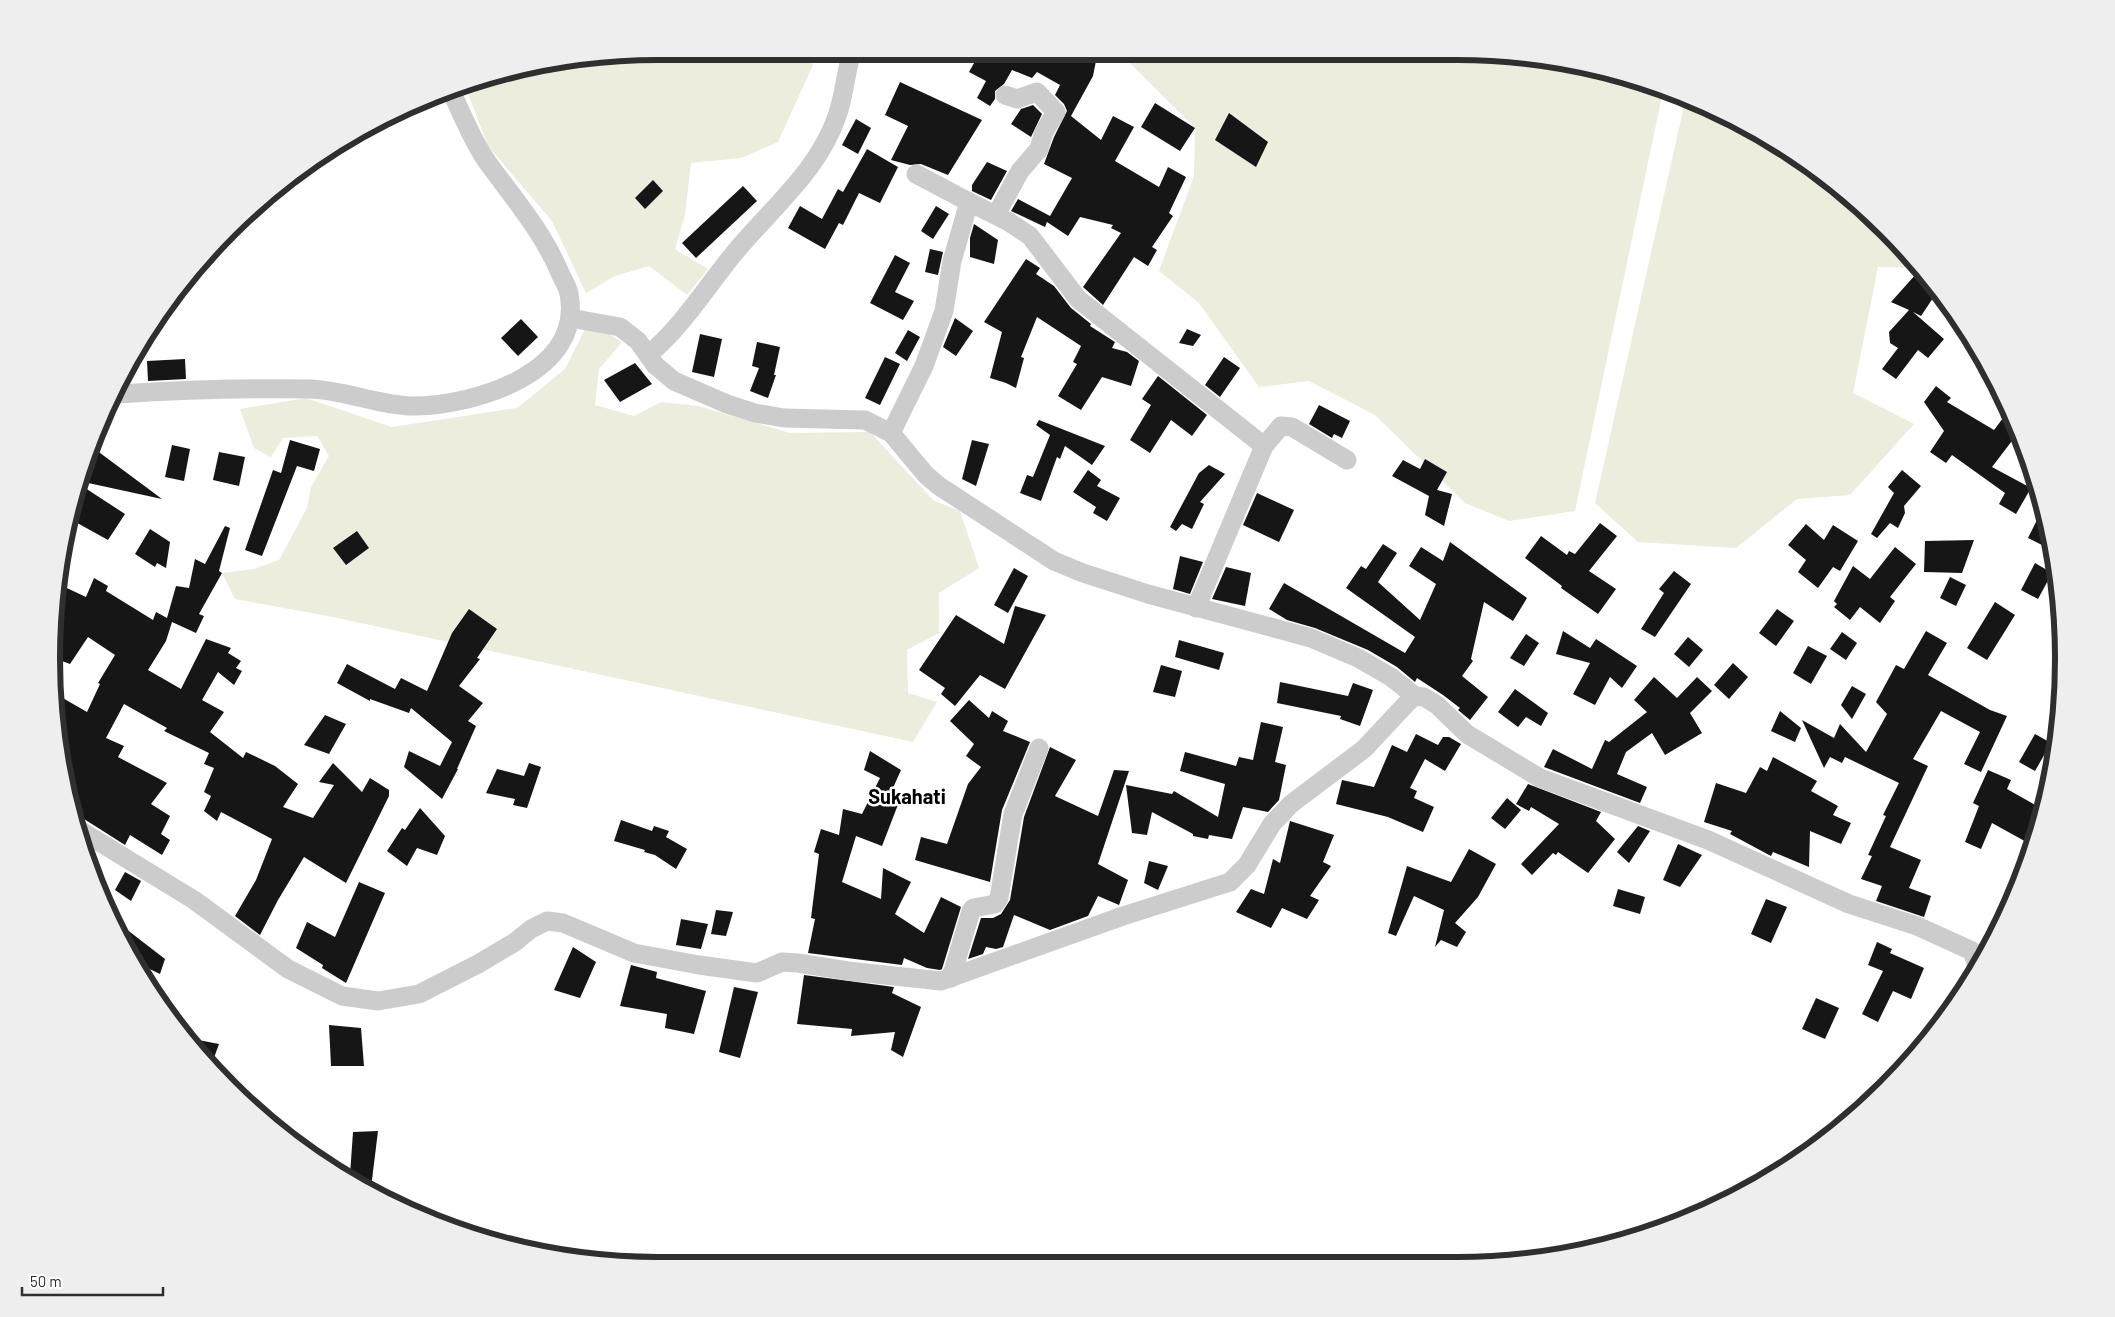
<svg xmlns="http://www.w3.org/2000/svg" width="2115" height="1317" viewBox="0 0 2115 1317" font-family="Barlow,sans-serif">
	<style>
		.green { fill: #eceddc }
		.building { fill: #161616 }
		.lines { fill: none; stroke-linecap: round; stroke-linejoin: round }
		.street { stroke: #ccc; stroke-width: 19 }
		.labels { text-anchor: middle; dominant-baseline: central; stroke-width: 5; stroke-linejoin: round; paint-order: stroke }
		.quarter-label { font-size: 20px; font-weight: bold; fill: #000; stroke: #fff }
		.rim { fill: none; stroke: #2f2f2f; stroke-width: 6 }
	</style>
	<rect width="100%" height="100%" fill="#fff"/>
	<g class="green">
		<path d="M579,56H807L813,65L778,142L741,158L691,163L685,215L675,249L708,269L687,295L649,266L615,276L586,293L552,221L488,146L464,83Z"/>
		<path d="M1123,56H1535L1663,91L1575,511L1509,521L1465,503L1375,415L1309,381L1259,387L1199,303L1159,271L1194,176L1195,128Z"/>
		<path d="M1686,97L1826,177L1913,258L1920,268L1878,267L1853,393L1914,424L1850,495L1797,499L1736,548L1638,542L1595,503Z"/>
		<path d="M589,321L622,342L599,369L595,405L634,416L661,402L698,406L790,433L870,432L933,500L960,511L979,568L939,593V633L907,650L908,693L937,702L913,742L328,616L235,599L222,573L254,569L279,560L307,508L311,487L329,456L317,436L283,438L271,457L254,448L240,409L306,398L392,427L517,408L565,369Z"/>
	</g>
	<g class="building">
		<path d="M978,56H1097L1093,76L1071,116L1101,140L1113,116L1134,127L1115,161L1159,187L1168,167L1186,177L1169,213L1173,216L1152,247L1157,250L1148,266L1134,257L1103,305L1083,287L1121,233L1111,228L1113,225L1080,217L1068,236L1047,222L1045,227L1011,211L1018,199L1050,216L1072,178L1044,164L1054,137L1067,111L1064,104L1055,95L1060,85L1037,72L1032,78L1012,70L1004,84L995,91V99L990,106L977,98L986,81L969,72Z"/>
		<path d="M900,82L982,120L948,175L921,164L910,165L891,160L908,126L885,115Z"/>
		<path d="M1155,103L1195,128L1180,151L1141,127Z"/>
		<path d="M1033,105L1042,114L1031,137L1011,124L1021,109Z"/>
		<path d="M1229,113L1268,142L1256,167L1215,140Z"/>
		<path d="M856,119L871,128L858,154L842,145Z"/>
		<path d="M867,149L898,167L880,203L859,193L843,225L839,223L825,249L788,228L800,206L822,219L838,189L843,192Z"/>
		<path d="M987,162L1007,171L991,200L972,191V185Z"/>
		<path d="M653,180L663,191L645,209L635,198Z"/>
		<path d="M743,186L757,201L696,258L682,243Z"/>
		<path d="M936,206L949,214L933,239L921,231Z"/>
		<path d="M974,224L998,240L994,264L970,257V238Z"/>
		<path d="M930,249L943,252L938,275L925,272Z"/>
		<path d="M895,255L910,263L895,292L914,301L903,320L870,303Z"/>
		<path d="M1026,259L1040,268L1036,274L1054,286L1071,308L1091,324L1090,326L1115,342L1112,348L1127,352L1139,361L1131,386L1102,377L1081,410L1058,396L1077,364L1073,362L1081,346L1037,317L1021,357L1024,358L1016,388L1006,383L990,378L1002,332L984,322Z"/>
		<path d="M1917,273L1926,276L1937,292L1921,316L1913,312L1944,339L1928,358L1918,350L1896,379L1882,369L1898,348L1890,343L1889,332L1909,310L1891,302Z"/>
		<path d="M955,318L973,331L956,356L943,347Z"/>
		<path d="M521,319L538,337L518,356L501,338Z"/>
		<path d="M1187,329L1201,335L1193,346L1179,343Z"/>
		<path d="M908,330L920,337L907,361L895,353Z"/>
		<path d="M700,334L722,339L714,377L692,372Z"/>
		<path d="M757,342L780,347L774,375H776L768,398L750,391L759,368L752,366Z"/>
		<path d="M885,357L900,364L880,405L865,398Z"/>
		<path d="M1224,357L1240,368L1220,397L1205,385Z"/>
		<path d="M185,359L186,379L148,381L147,361Z"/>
		<path d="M635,363L652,384L620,402L604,380Z"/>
		<path d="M1158,376L1207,415L1192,436L1171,420L1150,453L1130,440L1151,405L1142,399Z"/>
		<path d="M1936,386L1951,398L1947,402L1994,430L2003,418L2015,428L2018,433L1992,467L2031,488L2016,514L1999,504L2005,493L1952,455L1946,463L1930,452L1944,431L1924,402Z"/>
		<path d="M1319,405L1350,421L1342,438L1334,434L1332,438L1309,424Z"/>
		<path d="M1039,420L1105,446L1092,465L1065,446L1060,459L1057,457L1041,501L1020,493L1027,475L1033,477L1050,435L1036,425Z"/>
		<path d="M290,440L320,449L314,471L297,466L262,556L245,550L273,470L281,473Z"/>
		<path d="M972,440L989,444L976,486L962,479Z"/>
		<path d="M172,445L190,449L184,481L165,477Z"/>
		<path d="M92,447L162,499L79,481L83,464Z"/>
		<path d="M219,452L245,457L239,486L213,480Z"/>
		<path d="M1425,459L1447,472L1437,490L1452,494L1444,526L1425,515L1429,496L1392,476L1403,460L1420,469Z"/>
		<path d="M1209,465L1225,474L1200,502L1204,504L1192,529L1182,524L1176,531L1170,527L1199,473Z"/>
		<path d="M1088,470L1101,480L1097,486L1120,498L1107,521L1093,513L1096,507L1073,492Z"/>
		<path d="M1902,470L1921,486L1904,506L1905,513L1898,528L1890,523L1877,538L1871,534L1894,493L1888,487Z"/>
		<path d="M79,484L125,514L108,540L70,519Z"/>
		<path d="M1257,493L1294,510L1279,542L1243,525Z"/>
		<path d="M2042,510L2049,537L2052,550L2028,538Z"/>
		<path d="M1600,523L1617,536L1589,571L1616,589L1598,614L1561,588L1562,586L1525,558L1541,536L1567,555L1569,551L1575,554Z"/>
		<path d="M1806,524L1824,540L1833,525L1858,541L1840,571L1833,567L1818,588L1798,572L1806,560L1788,545Z"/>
		<path d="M225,526L230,528L219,571L222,573L199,614L204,616L196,633L172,622L166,641L148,670L181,689L206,639L231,648L228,653L241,661L236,668L242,671L234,685L218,672L202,700L224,712L210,732L243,758L246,752L275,766L298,784L283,807L313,818L334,785L319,782L333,763L362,792L370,778L389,790V796L346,883L304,857L278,900L260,935L235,916L256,880L272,839L221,812L217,821L204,811L211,796L204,792L214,768L204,764L209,753L164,731L167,728L124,704L106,738L124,746L118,757L167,783L151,804L170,816L161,834L170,840L162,855L130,835L125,845L84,819L75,818L56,738L54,693L87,712L100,684L98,683L115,655L88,637L70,664L51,657L56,583L86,597L94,578L108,586L106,591L153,620L156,612L167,618L176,586L189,588L195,559L205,564Z"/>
		<path d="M150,529L170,542L166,568L157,563L155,567L135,554Z"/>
		<path d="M357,531L369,548L346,565L333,548Z"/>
		<path d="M1974,540L1962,573L1924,572L1925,541Z"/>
		<path d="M1450,542L1527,598L1513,621L1484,602L1471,659L1473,661L1462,676L1488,697L1470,720L1458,710L1460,708L1443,695L1417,678L1415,682L1397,667L1368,650L1315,628L1287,620L1269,609L1284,583L1405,653L1415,637L1346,588L1361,566L1366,569L1383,544L1397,553L1378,582L1420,620L1436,584L1409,566L1421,547L1443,561Z"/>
		<path d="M1895,547L1916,564L1890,597L1895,601L1880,623L1860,607L1850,620L1834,607L1837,604L1834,601L1853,566L1870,579Z"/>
		<path d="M1180,556L1203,562L1190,594L1173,589Z"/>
		<path d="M2035,563L2052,573L2038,599L2021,590Z"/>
		<path d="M1226,567L1251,573L1245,606L1212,599Z"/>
		<path d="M1014,568L1028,576L1008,613L994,605Z"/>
		<path d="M1674,571L1691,584L1655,637L1641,629L1664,593L1659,589Z"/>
		<path d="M1950,577L1966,585L1956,606L1940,598Z"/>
		<path d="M1995,602L2015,615L1987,660L1967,648Z"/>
		<path d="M1015,606L1046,615L1005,689L980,675L955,706L941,694L945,688L919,670L956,615L1004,644Z"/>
		<path d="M469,609L497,629L477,658L480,659L459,686L483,703L468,721L476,726L457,769H458L442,799L404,767L409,751L440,766L452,742L411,708L409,713L370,699V701L337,683L347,664L395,689L401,678L427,691L452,633Z"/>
		<path d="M1777,609L1794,621L1776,646L1759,633Z"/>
		<path d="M1563,631L1590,648L1596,639L1637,666L1622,688L1610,677L1595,705L1573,694L1590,663L1556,654Z"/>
		<path d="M1926,631L1947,643L1928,675L1990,710L2007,716L1981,772L1964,764L1980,732L1941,711L1913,759L1928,766L1890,847L1921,860L1909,888L1931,896L1924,917L1876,901L1882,886L1861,879L1872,856L1868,855L1886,816L1883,815L1899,783L1845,757L1842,763L1830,757L1824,768L1802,720L1834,738L1840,724L1866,752L1887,714L1876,702L1896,665L1904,669Z"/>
		<path d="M1842,632L1857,643L1846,660L1830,649Z"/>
		<path d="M1526,634L1539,643L1524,666L1510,658Z"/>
		<path d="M1688,637L1703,650L1689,667L1674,654Z"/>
		<path d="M1179,640L1224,653L1219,670L1175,657Z"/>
		<path d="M1808,646L1827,656L1811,684L1793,673Z"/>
		<path d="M1733,663L1748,677L1729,699L1714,685Z"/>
		<path d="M1161,665L1182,671L1175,697L1153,692Z"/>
		<path d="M1654,677L1677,698L1697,677L1712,691L1690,713L1702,733L1665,755L1652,733L1626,752L1617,774L1647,787L1640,803L1544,767L1553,749L1592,769L1605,740L1609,742L1647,712L1634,700Z"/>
		<path d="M1280,682L1348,696L1353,683L1373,690L1360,726L1340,719L1341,716L1277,703Z"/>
		<path d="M1852,686L1866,694L1852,719L1841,705Z"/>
		<path d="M1515,689L1548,713L1541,726L1526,717L1518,727L1498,712Z"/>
		<path d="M969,700L989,718L992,711L1008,721L1003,731L1030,742L1002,810L990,882L915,860L921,837L947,844L968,784L981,767L966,756L974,744L950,721Z"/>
		<path d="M1780,711L1801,728L1795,742L1771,731Z"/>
		<path d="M325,715L346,724L329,754L304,745Z"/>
		<path d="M1261,722L1283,727L1275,762L1286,765L1279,800L1268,812L1243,807L1232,839L1209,835L1208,839L1193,836V834L1152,812L1147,835L1132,833L1126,785L1172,794L1174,791L1218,817L1225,784L1180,771L1185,752L1236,766L1239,757L1253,760Z"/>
		<path d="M1416,734L1438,745L1443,737H1449L1461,744L1445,771L1425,759L1410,788L1417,791L1414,798L1434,807L1423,832L1388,817L1336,804L1342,780L1374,787L1392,745L1407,752Z"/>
		<path d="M2035,734L2051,743L2035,771L2019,762Z"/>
		<path d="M1050,747L1076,760L1055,796L1098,816L1114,770L1129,771L1098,864L1128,880L1119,905L1098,896L1088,916L1050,930L1014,915L1003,947L996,949L986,947L983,954L968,959L981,918H993L1001,914L1010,900L1024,817Z"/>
		<path d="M870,751L901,770L889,797L899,802L882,846L856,836L842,882L881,899L883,868L911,882L895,914L924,933L941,897L961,907L942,969L940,970L927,968L904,958L902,965L808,953L815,919L811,918L819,854L814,852L821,829L839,835L843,809L862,814L880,778L864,770Z"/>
		<path d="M1773,757L1817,781L1811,791L1838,806L1833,815L1851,823L1841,844L1810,831L1809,867L1773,852L1771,856L1730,834L1732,831L1704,822L1716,783L1746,793L1760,767L1767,771Z"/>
		<path d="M529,763L541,767L527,808L513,805L515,799L486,793L497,769L524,776Z"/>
		<path d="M1988,770L2011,780L2007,789L2044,810L2030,844L1992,823L1981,849L1965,842L1979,806L1973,803Z"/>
		<path d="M1528,784L1601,812L1596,821L1615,839L1588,873L1558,852L1556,855L1553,853L1532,875L1521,864L1559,824L1531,807L1529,811L1516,804Z"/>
		<path d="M1507,798L1521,810L1505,829L1491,818Z"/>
		<path d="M420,808L445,836L437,855L417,848L407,866L387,851L402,828L405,830Z"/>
		<path d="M621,820L652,831L654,826L669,831L666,837L687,849L676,869L655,855L644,852L645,850L614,841Z"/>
		<path d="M1290,821L1334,835L1323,862L1331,866L1310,896L1319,900L1307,919L1282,908L1271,928L1236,912L1251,889L1264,894L1273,859L1280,863Z"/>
		<path d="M1638,826L1650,831L1629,863L1617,852Z"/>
		<path d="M1678,844L1702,855L1680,887L1663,880Z"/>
		<path d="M1469,849L1496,864L1478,897L1455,923L1466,932L1457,947L1441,940L1435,947L1444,910L1414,896L1396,936L1388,933L1407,866L1451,882Z"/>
		<path d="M1149,861L1168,866L1158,890L1144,883Z"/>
		<path d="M125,872L141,881L131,901L115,890Z"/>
		<path d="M359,882L385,893L346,983L322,968L323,965L296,948L307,922L335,937Z"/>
		<path d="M1618,889L1645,897L1640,914L1613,906Z"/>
		<path d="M1766,899L1787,907L1771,943L1751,934Z"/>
		<path d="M716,910L733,912L726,936L711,934Z"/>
		<path d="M681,919L708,924L701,949L676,945Z"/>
		<path d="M117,922L165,959L160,974L137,963Z"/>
		<path d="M1877,942L1892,949L1890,953L1924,968L1911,999L1893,991L1878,1022L1862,1014L1883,971L1868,965Z"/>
		<path d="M573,947L596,962L580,998L554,990Z"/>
		<path d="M631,965L657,972L656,978L706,991L694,1034L665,1028L667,1014L620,1006Z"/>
		<path d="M804,975L894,987L892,993L921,1007L903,1057L891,1050L895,1032L851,1036L852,1029L797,1024Z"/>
		<path d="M734,987L758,992L740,1058L719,1052Z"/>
		<path d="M1816,998L1839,1008L1825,1039L1802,1029Z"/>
		<path d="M329,1025L361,1028L364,1066H331Z"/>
		<path d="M188,1038L219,1044L211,1066L200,1053Z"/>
		<path d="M378,1131L371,1188L350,1175L353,1132Z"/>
	</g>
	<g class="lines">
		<g class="street">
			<path d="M969,202L1009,222L1030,236L1078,299L1264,446"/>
			<path d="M996,215L1020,171L1039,149L1044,132L1056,112L1037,92L1017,99L1005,95"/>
			<path d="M570,318L620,327L638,341L655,365L674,381L727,404L755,413L784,418L865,420L891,433L926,475L939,486L1054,561L1083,573L1148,594L1311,638L1358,658L1391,677L1415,696"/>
			<path d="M648,355C683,326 707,286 736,251C771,209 819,170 837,116C844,97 845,76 851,56"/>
			<path d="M118,394C182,390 246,388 310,389C345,390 380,406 415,406C475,405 584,373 569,294C568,287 563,280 560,273C543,232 514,199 488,163C472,141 462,113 450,89"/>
			<path d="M891,433L924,366L944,311L952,261L969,202L916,174"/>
			<path d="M1196,608L1264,446L1281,426L1292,427L1347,460"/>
			<path d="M78,829L194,900L288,969L342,996L378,1001L419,994L478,964L515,942L531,929L547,921L563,923L634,953L699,965L757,973L782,962L798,963L848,971L941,981L1123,916L1230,882L1247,865L1272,824L1291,804L1364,749L1408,702L1415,696L1424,697L1437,705L1467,734L1540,778L1708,840L1849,904L1917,926L1972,951L1977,966"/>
			<path d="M951,978L971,911L973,908L995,904L999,898L1013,814L1039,748"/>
		</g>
	</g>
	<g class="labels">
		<g class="quarter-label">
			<text x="907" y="796">Sukahati</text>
		</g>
	</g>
	<path d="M0 0H2115V1317H0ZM658 60H1457A598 598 0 0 1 2055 658V659A598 598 0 0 1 1457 1257H658A598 598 0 0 1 60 659V658A598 598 0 0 1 658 60Z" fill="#eee" fill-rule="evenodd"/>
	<path class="rim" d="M658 60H1457A598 598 0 0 1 2055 658V659A598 598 0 0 1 1457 1257H658A598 598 0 0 1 60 659V658A598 598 0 0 1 658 60Z"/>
	<path d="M22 1287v8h141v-8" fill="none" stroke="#2f2f2f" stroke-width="2.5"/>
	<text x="30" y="1287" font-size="15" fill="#2f2f2f" stroke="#ffffff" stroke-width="4" paint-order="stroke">50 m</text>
</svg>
